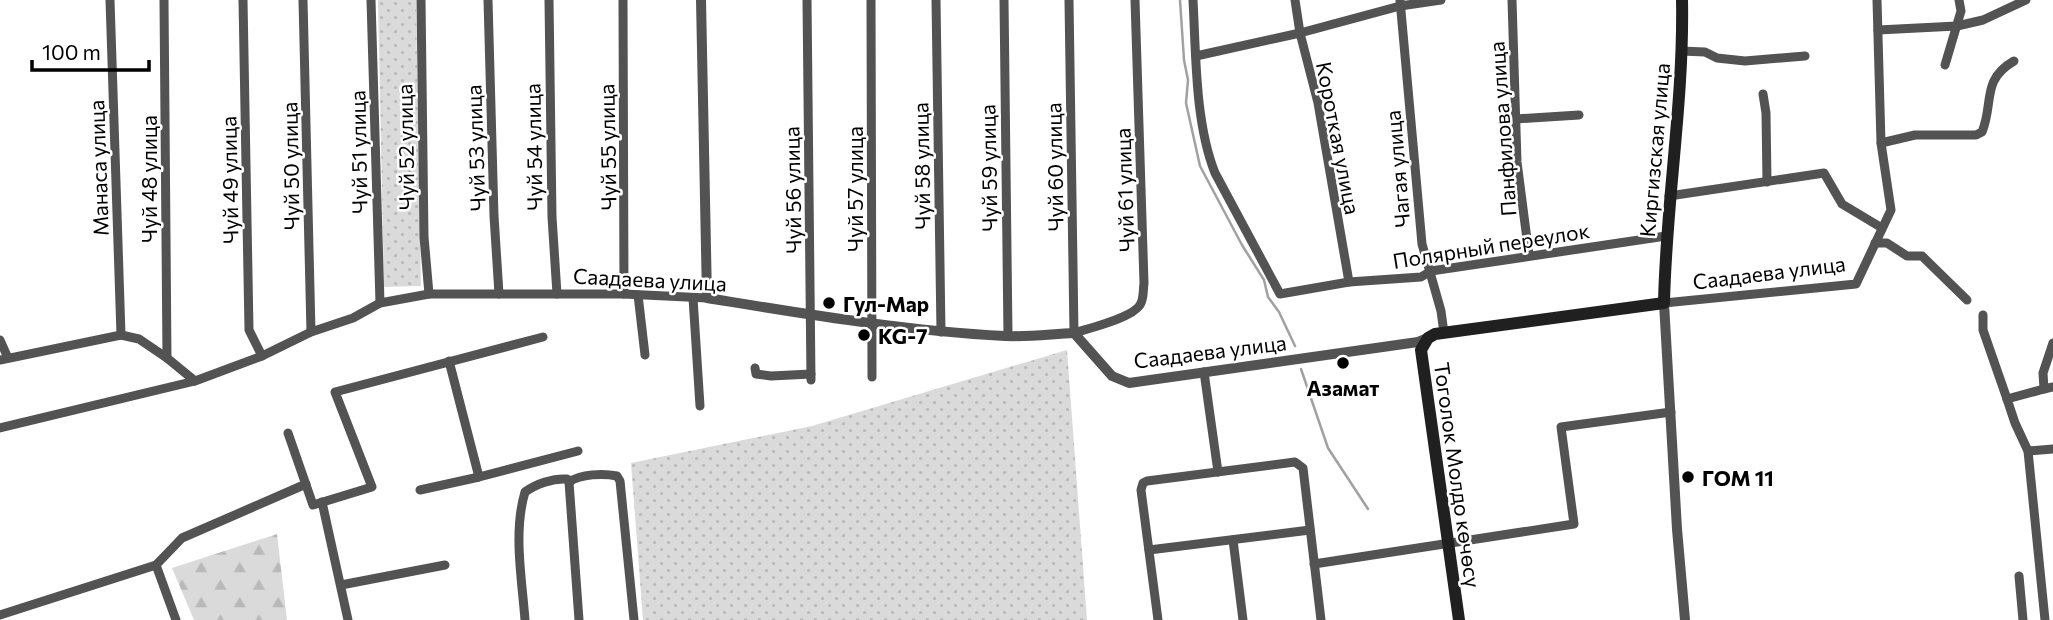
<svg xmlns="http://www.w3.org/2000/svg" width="2053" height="620" viewBox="0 0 2053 620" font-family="Commissioner,sans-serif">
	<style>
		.green { fill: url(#green-dots) }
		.forest { fill: url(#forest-firs) }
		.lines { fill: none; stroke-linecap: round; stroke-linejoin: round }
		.stream { stroke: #a1a1a1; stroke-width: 2.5 }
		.minor { stroke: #535353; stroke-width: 9 }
		.tertiary { stroke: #535353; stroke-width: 10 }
		.secondary { stroke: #202020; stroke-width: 12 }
		.poi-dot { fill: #000; stroke: #fff; stroke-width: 2.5 }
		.labels { text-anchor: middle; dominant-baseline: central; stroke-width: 5; stroke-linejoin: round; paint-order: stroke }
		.street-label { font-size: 21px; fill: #000; stroke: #fff }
		.poi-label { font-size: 21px; font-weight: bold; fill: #000; stroke: #fff; text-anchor: start }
	</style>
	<defs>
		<pattern id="green-dots" width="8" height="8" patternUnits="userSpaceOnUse" patternTransform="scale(1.75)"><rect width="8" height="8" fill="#dadada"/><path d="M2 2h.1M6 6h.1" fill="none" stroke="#b9b9b9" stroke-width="1.8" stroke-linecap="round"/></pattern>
		<pattern id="forest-firs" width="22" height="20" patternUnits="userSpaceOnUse" patternTransform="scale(1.75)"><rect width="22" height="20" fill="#dadada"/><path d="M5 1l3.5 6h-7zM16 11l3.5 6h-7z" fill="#b9b9b9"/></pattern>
	</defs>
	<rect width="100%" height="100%" fill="#fff"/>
	<g class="green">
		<path d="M378,0H416L421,286L384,287Z"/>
		<path d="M1067,350L1087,620H643L631,463L812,426Z"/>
	</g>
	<path class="forest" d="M277,534L287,620H194L172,568Z"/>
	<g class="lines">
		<g class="stream">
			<path d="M1180,0L1184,60L1188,80L1186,103L1200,166L1242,245L1264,280L1268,297L1279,312L1295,346"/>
			<path d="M1301,369L1328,448L1368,509"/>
		</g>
		<g class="minor">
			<path d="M110,0L121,335"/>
			<path d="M164,0L167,358"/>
			<path d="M243,0L249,330L262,356"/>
			<path d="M303,0L311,332"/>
			<path d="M371,0L380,303"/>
			<path d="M421,0L424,237L429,294"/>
			<path d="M488,0L494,216L499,294"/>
			<path d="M549,0L552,217L557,294"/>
			<path d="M623,0L624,294"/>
			<path d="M807,0L811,380"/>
			<path d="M871,0L872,377"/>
			<path d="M936,0L941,332"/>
			<path d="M1004,0L1008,336"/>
			<path d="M1069,0L1074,333C1090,328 1132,318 1140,305C1144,299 1143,290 1144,283L1135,0"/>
			<path d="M1193,0C1196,54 1195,123 1215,173L1280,294L1349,282L1421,277L1431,271L1666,236"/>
			<path d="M1295,0L1300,33L1318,103L1349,282"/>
			<path d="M1400,0L1422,244L1441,311L1444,333"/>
			<path d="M1512,0L1517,162L1529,255"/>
			<path d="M1878,30L1957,26L1983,20L2026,0"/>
			<path d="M1681,51L1705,52L1717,58L1745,61L1805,56"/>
			<path d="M1196,56L1300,33L1400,6L1441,0"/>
			<path d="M1945,65L1961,11L1959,0"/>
			<path d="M1763,94L1766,113L1767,182"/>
			<path d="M1516,119L1579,115"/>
			<path d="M1881,143L1915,135H1976L1982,132C1994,103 1981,80 2014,61"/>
			<path d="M1669,196L1824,173L1842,204L1882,228"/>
			<path d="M1875,243H1887L1907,256H1922L1967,300"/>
			<path d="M638,295L645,355"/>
			<path d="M693,298L700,406"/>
			<path d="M1664,303L1856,284L1891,210L1881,143L1877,0"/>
			<path d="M1983,315V330L2007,399"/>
			<path d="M0,340L8,358"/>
			<path d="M2053,343L2043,373L2044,389L2053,387"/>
			<path d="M0,360L121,335L139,339L167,358L195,381"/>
			<path d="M449,361L479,477"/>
			<path d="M755,368L756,374L771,376L811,374"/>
			<path d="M1204,372L1218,472"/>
			<path d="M2044,389L2007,399L2015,423L2028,451L2045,620"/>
			<path d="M0,428L195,381L262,356L311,332L353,318L380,303L429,294H624L707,298"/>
			<path d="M288,433L313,505L372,487L335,392L543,337"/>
			<path d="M2028,451L2053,449"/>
			<path d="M569,482L579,620"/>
			<path d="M420,490L479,477L578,451"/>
			<path d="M322,502L348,620"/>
			<path d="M1233,540L1243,620"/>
			<path d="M1149,550L1310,530"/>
			<path d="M1314,564L1574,524L1561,427L1671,412"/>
			<path d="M156,565L176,620"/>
			<path d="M2019,576L2023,620"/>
			<path d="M341,585L445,565"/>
			<path d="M0,615L156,565L182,538L306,484"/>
			<path d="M525,620C522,579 513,532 525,492C536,484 553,478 567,479L569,482C581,474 603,473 617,476L620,481L634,620"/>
			<path d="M1158,620L1141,490L1143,483L1147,481L1295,462L1303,468L1321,620"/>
		</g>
		<g class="tertiary">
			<path d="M701,0L707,298C806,314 905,331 1005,336C1028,337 1051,334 1074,333L1112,376L1129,383L1418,342L1428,338"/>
			<path d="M1664,303L1677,529L1685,620"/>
		</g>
		<path class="secondary" d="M1459,620L1421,350L1428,338L1435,334L1664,303C1666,202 1684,101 1682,0"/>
	</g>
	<g class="poi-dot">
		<circle cx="829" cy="303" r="7"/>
		<circle cx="864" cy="335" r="7"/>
		<circle cx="1343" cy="363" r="7"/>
		<circle cx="1688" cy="477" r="7"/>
	</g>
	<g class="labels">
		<g class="street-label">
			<text transform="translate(1502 129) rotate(-94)">Панфилова улица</text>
			<text transform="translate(1339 138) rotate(79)">Короткая улица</text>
			<text transform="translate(405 147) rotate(-91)">Чуй 52 улица</text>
			<text transform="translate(533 147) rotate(-91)">Чуй 54 улица</text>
			<text transform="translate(607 147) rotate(-91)">Чуй 55 улица</text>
			<text transform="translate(475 148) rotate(-92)">Чуй 53 улица</text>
			<text transform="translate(1654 150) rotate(-85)">Киргизская улица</text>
			<text transform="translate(358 152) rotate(-91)">Чуй 51 улица</text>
			<text transform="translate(290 166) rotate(-91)">Чуй 50 улица</text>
			<text transform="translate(921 166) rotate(-91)">Чуй 58 улица</text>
			<text transform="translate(1054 167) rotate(-91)">Чуй 60 улица</text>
			<text transform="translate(98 168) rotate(-92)">Манаса улица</text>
			<text transform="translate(988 168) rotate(-91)">Чуй 59 улица</text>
			<text transform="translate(1397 169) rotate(-95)">Чагая улица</text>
			<text transform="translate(148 179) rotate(-90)">Чуй 48 улица</text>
			<text transform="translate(229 180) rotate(-91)">Чуй 49 улица</text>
			<text transform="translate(854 189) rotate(-90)">Чуй 57 улица</text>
			<text transform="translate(792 190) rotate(-91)">Чуй 56 улица</text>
			<text transform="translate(1124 190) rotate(-92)">Чуй 61 улица</text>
			<text transform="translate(1491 245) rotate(-9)">Полярный переулок</text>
			<text transform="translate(1769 272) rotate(-7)">Саадаева улица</text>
			<text transform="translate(650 279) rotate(3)">Саадаева улица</text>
			<text transform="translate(1210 351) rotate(-7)">Саадаева улица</text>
			<text transform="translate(1458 475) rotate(82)">Тоголок Молдо көчөсү</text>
		</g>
		<g class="poi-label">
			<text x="843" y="303">Гул-Мар</text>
			<text x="878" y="335">KG-7</text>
			<text x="1343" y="387" text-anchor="middle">Азамат</text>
			<text x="1702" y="477">ГОМ 11</text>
		</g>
	</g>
	<path d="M32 60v10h117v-10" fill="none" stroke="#000000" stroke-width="3.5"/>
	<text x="42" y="60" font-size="21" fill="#000000" stroke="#ffffff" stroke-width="5" paint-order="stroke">100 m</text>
</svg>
